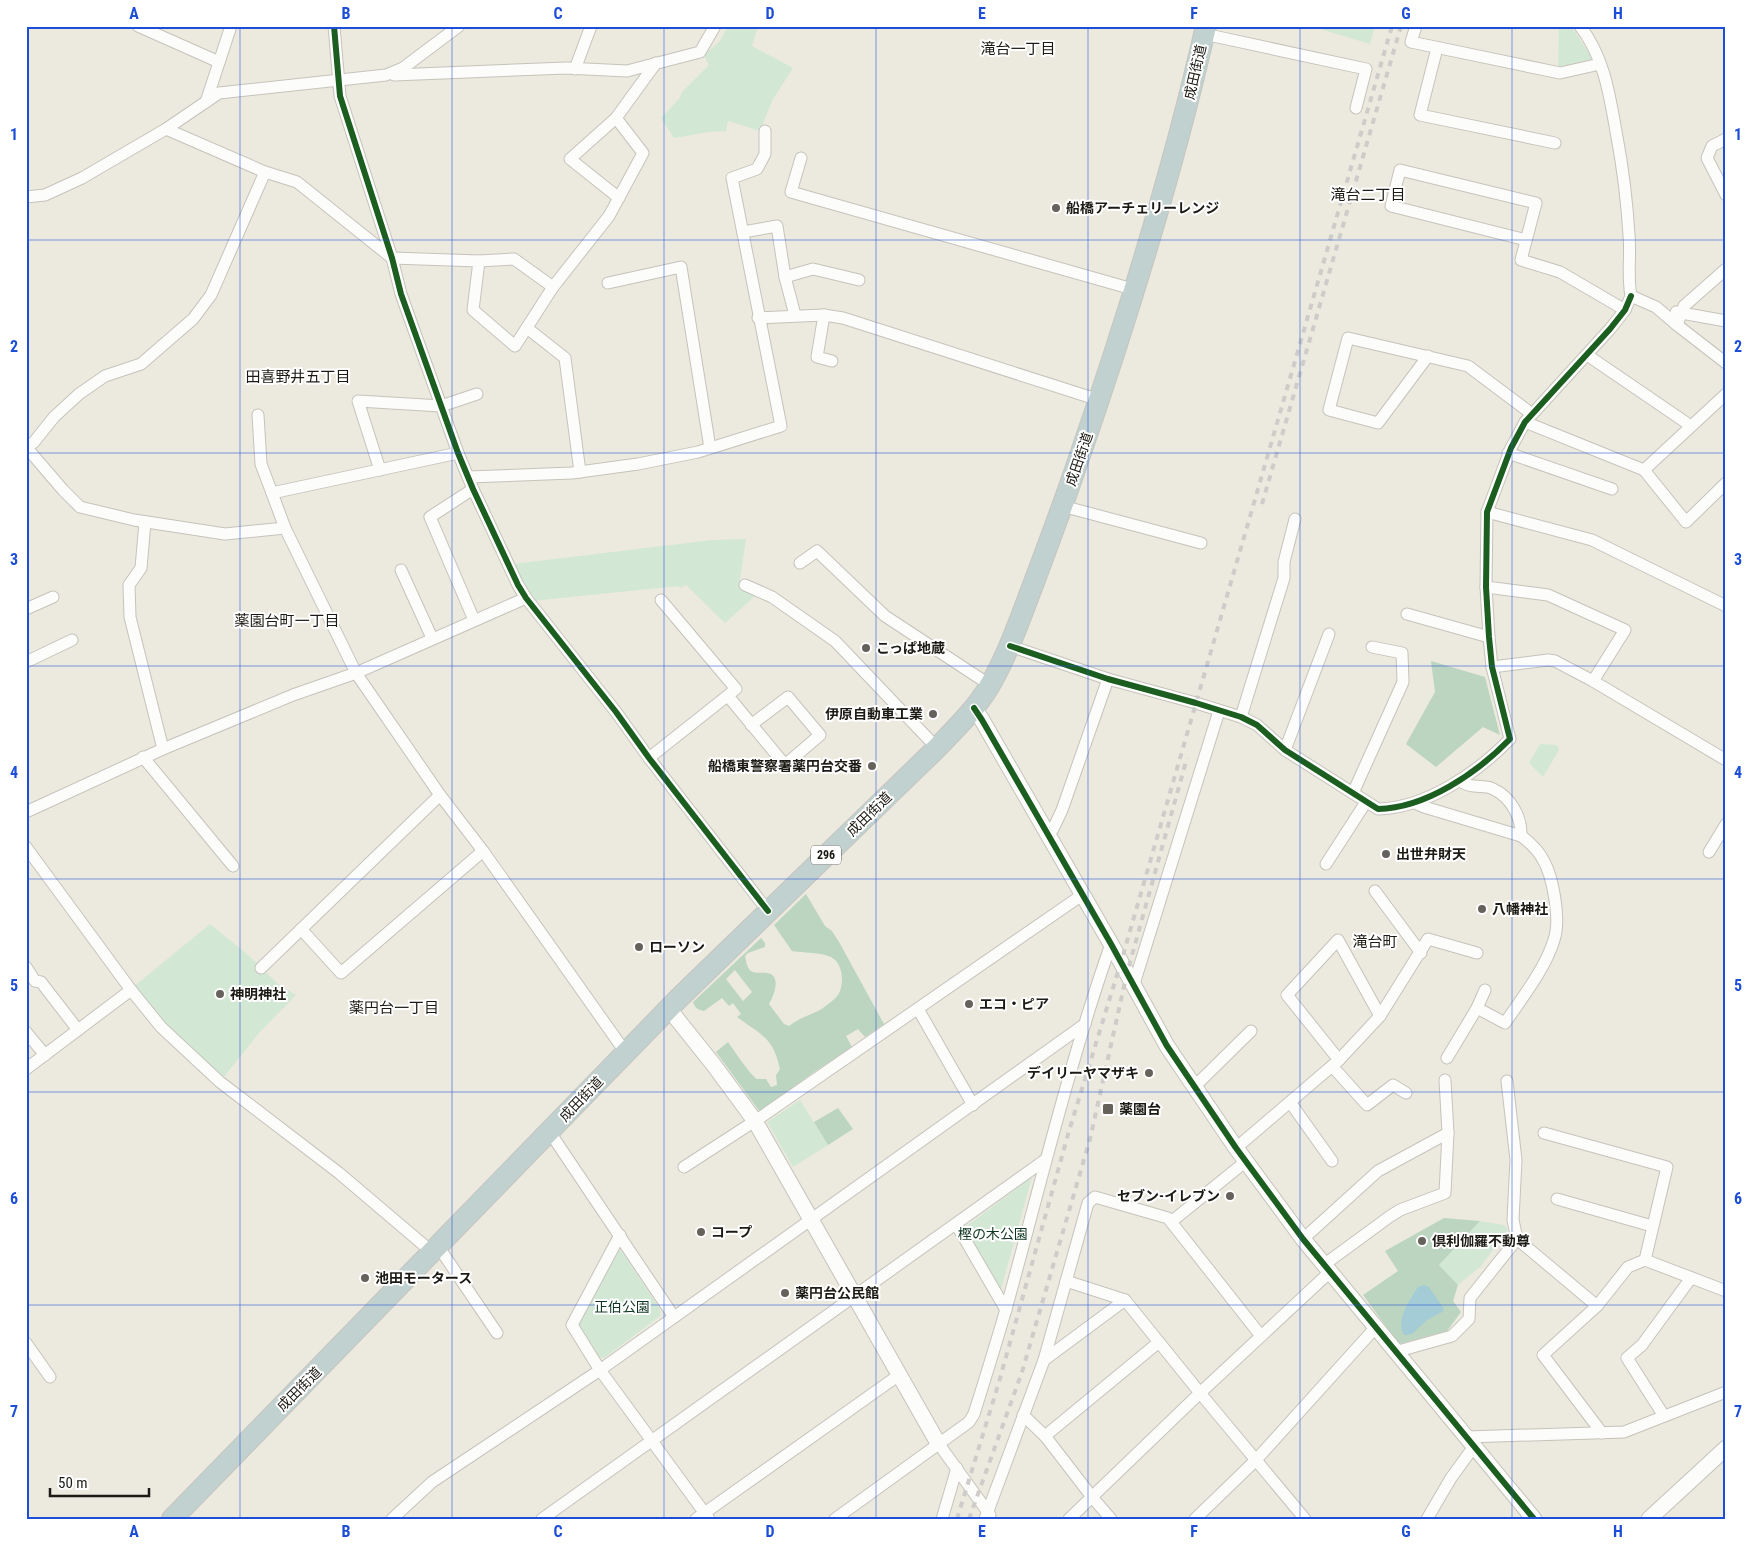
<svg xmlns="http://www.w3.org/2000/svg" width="1752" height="1545" viewBox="0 0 1752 1545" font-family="'Roboto Condensed','Noto Sans JP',sans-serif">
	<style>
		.green { fill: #d2e8d5 }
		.forest { fill: #bbd5c0; fill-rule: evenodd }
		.water { fill: #a3ccd7 }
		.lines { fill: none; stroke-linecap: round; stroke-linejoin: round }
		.street-casing { stroke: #c6c3bb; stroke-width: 13 }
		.secondary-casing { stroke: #c6c3bb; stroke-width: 17 }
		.highway-casing { stroke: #c6c5c0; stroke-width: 22 }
		.street { stroke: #fcfcfa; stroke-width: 11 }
		.secondary { stroke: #fcfcfa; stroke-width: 15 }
		.highway { stroke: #c0d1cf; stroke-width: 20 }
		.rail { stroke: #cdccc9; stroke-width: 4; stroke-dasharray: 6 6; stroke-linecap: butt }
		.cycleway-casing { stroke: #fff; stroke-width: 9 }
		.cycleway { stroke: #1b5e20; stroke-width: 6 }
		.grid { fill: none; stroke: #1d4ed8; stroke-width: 1; stroke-opacity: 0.55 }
		.poi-dot { fill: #65625b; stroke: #fff; stroke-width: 2 }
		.labels { text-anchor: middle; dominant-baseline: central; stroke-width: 4; stroke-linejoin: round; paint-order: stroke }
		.shield { fill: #fff; stroke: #605f5a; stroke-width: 1 }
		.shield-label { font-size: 12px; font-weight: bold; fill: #1c1a14 }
		.street-label { font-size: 14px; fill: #1c1a14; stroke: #fff }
		.poi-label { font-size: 14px; font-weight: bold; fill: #1c1a14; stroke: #fff; text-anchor: start }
		.park-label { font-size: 14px; fill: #0f3722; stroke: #fff }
		.neighbourhood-label { font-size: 15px; fill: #1c1a14; stroke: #fff }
		.neatline { fill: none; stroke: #1d4ed8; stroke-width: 2 }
		.grid-label { font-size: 16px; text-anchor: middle; font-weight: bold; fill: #1d4ed8 }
	</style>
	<rect width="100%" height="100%" fill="#ece9df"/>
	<g class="green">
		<path d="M728,26H758L752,46L793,68L773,99L760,131L728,121L726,131L709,132L674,138L661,118L679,99L682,92L709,65L704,55L720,41Z"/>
		<path d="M1310,26H1375L1370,44Z"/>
		<path d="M1559,26H1571L1592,58L1587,65L1558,68Z"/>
		<path d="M746,539L739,586L755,596L725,623L686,585L680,588L678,586L532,601L513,564L712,540Z"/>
		<path d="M1540,744L1557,745L1559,750L1543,777L1529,763Z"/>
		<path d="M210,924L247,954L278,984L296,995L259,1033L223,1078L163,1024L132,988Z"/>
		<path d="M800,1100L828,1145L793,1167L767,1122Z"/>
		<path d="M1032,1177L1000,1293L964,1228Z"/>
		<path d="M1480,1221L1504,1225L1508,1230L1481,1266L1458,1285L1439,1265Z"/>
		<path d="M620,1249L660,1309V1316L604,1358L598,1357L578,1324Z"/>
	</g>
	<g class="forest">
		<path d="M1431,661L1485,677L1500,735L1483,727L1436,767L1406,744L1435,692Z"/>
		<path d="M806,894L825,926L832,931L839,942L884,1024L865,1037L858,1029L846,1036L852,1047L814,1072L760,1112L716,1052L728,1042C733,1049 751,1076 757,1079C758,1079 764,1079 766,1079L771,1087L777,1085L776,1075L780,1069C773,1037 761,1035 737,1017L741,1014L733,1003L729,1006L722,998L704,1011C698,1010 695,1008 693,1002L761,938L765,943V947L748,953L745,956C746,961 747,968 751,971C756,974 762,972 767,973C782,975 774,996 769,1004L784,1024L789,1026C799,1018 810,1015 820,1010C826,1006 834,1000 838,995C845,984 843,963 831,957C820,952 804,953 792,951L774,925ZM735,970L752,992L743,1001L726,979Z"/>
		<path d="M838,1108L853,1129L828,1145L814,1122Z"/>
		<path d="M1444,1218L1480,1221L1439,1265L1458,1285L1453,1301L1461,1312L1447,1331L1399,1344L1363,1295L1398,1271L1385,1251Z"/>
	</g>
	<path class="water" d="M1424,1285L1429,1287L1444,1309L1442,1312L1427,1320L1412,1334L1404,1335C1395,1320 1410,1300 1418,1287Z"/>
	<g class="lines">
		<g class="street-casing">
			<g id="street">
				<path d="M138,26L219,62"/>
				<path d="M334,26L340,96L392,258L401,294L458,453L473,489L518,585L526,598L616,712L649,758L768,911"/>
				<path d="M1416,26L1411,42L1560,73L1600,64"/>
				<path d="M1580,26C1605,58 1610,98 1617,137C1623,169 1627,202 1629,235C1631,255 1627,275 1631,296L1656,307L1677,325L1726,363"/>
				<path d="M1204,34L1366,69L1356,108"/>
				<path d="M1437,48L1420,115L1555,143"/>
				<path d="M575,69L591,26"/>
				<path d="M394,75L566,68L627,71L700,52L715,26"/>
				<path d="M206,102L231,26"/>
				<path d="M166,129L265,172L297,182L392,258L479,261L473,310L515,346L553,287L609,216L643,153L616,118"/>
				<path d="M1726,139L1712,146L1707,158L1726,195"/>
				<path d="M801,158L791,192L1136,290"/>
				<path d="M26,197L45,195L82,178L166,129L219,93L386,75L403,68L459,26"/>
				<path d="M619,198L570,159L616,118L656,63"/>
				<path d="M743,232L777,226L785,277L795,315"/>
				<path d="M1526,240L1391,206L1400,170L1536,203L1521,260L1560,272L1625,310"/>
				<path d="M479,261L514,259L553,287"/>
				<path d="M785,277L813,269L859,280"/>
				<path d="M608,283L681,267L710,448"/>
				<path d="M1676,312L1726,321"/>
				<path d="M824,315L817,357L832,361"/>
				<path d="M758,318L824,315L843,318L1099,400"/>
				<path d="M1677,325L1684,306L1726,269"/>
				<path d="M527,328L565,358L580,472"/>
				<path d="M1587,355L1691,426"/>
				<path d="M1428,356L1378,423L1329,410L1348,338L1468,366L1532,414"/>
				<path d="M258,415L261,464L272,493"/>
				<path d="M1525,422L1644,470L1686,522L1726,483"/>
				<path d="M26,448L34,442L54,417L79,394L105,376L141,364L193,319L211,295L265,172"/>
				<path d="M27,448L63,490L80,507L134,520L225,534L285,528"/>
				<path d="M458,453L272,493L285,528L356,673L440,795L483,851L626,1053"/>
				<path d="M1508,453L1612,489"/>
				<path d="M380,470L358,401L441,406L477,394"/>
				<path d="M1644,470L1726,394"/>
				<path d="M468,477L572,473L638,464L698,452L781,426L732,178L757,169L765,154V131"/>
				<path d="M473,489L430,517L474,620"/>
				<path d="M1062,506L1201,543"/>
				<path d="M1487,512L1592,540L1726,606"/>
				<path d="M145,522L141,568L129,585L130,617L163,749"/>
				<path d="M800,563L817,551L885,616L990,685"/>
				<path d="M401,570L432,638"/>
				<path d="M745,585L772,597L835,641L937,748"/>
				<path d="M1486,587L1548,595L1625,630L1593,681"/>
				<path d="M26,609L53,597"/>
				<path d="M1407,614L1489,637"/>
				<path d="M1010,646L1108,679L1196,703L1241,717L1257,725L1285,750L1378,809C1426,808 1477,773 1510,739L1492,667L1489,637L1486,587L1487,512L1511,448L1525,422L1610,329L1625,310L1631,296"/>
				<path d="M26,662L72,640"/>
				<path d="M1492,667L1548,660L1555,661L1593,681L1726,760"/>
				<path d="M728,696L785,765L820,735L788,697L751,725"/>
				<path d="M1241,717L1284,578V562L1295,519"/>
				<path d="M1285,750L1329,634"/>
				<path d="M143,757L233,866"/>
				<path d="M649,758L736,689L661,600"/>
				<path d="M1459,781C1464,783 1469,786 1474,786C1480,787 1488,786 1493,789C1511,797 1522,818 1521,836L1524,838C1531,844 1538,850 1542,858C1553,875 1561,920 1554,940C1545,969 1522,998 1505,1023L1477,1008"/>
				<path d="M1353,793L1403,682L1402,653L1372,647"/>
				<path d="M1415,803L1424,807L1521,836"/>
				<path d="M26,812L163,749L293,695L356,673L526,598"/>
				<path d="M1048,834L1053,829L1062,810L1108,679"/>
				<path d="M26,847L131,990L161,1027L220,1082L339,1173L432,1252"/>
				<path d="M1709,852L1726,824"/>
				<path d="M1326,864L1366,802"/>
				<path d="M1375,891L1421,953"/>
				<path d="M301,929L341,973L483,851"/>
				<path d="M26,967L35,981L41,982L78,1030"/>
				<path d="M261,968L440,795"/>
				<path d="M1134,984L1219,711"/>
				<path d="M918,1009L973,1105"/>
				<path d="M26,1032L45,1055"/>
				<path d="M1447,1058L1477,1008L1485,990"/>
				<path d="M1339,1060L1287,995L1338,940L1380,1016"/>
				<path d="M1332,1066L1367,1105L1393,1085L1406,1093"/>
				<path d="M26,1069L131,990"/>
				<path d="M1194,1087L1251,1031"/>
				<path d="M1290,1102L1332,1161"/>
				<path d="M549,1131L674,1317"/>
				<path d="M1544,1133L1667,1167L1645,1260"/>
				<path d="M1236,1148L1339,1060L1380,1016L1428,939L1477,953"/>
				<path d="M684,1167L761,1117L1082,895"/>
				<path d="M1557,1199L1652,1226"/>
				<path d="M1171,1222L1245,1162"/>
				<path d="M956,1224L1006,1310"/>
				<path d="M620,1235L572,1325L600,1370L709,1519"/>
				<path d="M1303,1239L1378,1171L1448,1133"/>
				<path d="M1517,1239L1597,1306"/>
				<path d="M438,1246L497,1333"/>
				<path d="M1325,1264L1389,1217L1400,1210L1445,1193L1448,1133L1445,1080"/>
				<path d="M1066,1281L1125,1300L1200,1393L1305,1519"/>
				<path d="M26,1343L50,1377"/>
				<path d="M1396,1354L1402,1350L1452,1336L1469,1319L1470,1298L1517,1239L1513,1220L1516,1160L1507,1081"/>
				<path d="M1044,1360L1125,1300"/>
				<path d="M1023,1415L1045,1436L1092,1497L1111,1519"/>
				<path d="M1664,1416L1627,1358L1642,1345L1691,1278"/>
				<path d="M1602,1433L1543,1355L1597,1306L1628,1267L1645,1260L1726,1291"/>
				<path d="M1045,1436L1159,1342"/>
				<path d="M1467,1437L1624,1432L1726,1392"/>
				<path d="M938,1443L990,1515"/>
				<path d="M392,1519L432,1482L600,1370L1085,1024"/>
				<path d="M542,1519L1045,1160"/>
				<path d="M696,1519L899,1375"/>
				<path d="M835,1519L969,1422L974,1414C985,1379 996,1344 1006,1309C1040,1187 1069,1063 1111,944"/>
				<path d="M942,1519L957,1468"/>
				<path d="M985,1519L1044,1360L1088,1203L1095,1197L1168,1218L1261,1336"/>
				<path d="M1069,1519L1200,1393L1331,1271"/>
				<path d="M1195,1519L1256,1460L1376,1327"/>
				<path d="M1427,1519L1451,1478L1475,1445"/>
			</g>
		</g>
		<g class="secondary-casing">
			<g id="secondary">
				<path d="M974,708L982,720L1111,944L1167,1046L1236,1148L1303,1239L1534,1519"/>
				<path d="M669,1009L713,1064L755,1121L938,1443"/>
				<path d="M1649,1519L1726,1448"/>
			</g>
		</g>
		<g class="highway-casing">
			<path id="highway" d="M172,1519L679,998L937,748C956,728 976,709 990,685C1008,654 1020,619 1033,585C1048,545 1063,505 1077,464C1127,320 1172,175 1206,26"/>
		</g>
		<use href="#street" class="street"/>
		<use href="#secondary" class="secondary"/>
		<use href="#highway" class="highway"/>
		<g class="rail">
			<path d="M1262,504L1401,26"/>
			<path d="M957,1519L999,1382L1069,1131L1121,962L1392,26"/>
			<path d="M969,1519L1022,1372L1090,1139L1127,973L1187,758"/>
		</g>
		<g class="cycleway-casing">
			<g id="cycleway">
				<path d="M334,26L340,96L392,258L401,294L458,453L473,489L518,585L526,598L616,712L649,758L768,911"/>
				<path d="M1010,646L1108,679L1196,703L1241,717L1257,725L1285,750L1378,809C1426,808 1477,773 1510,739L1492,667L1489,637L1486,587L1487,512L1511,448L1525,422L1610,329L1625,310L1631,296"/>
				<path d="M974,708L982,720L1111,944L1167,1046L1236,1148L1303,1239L1534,1519"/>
			</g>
		</g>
		<use href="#cycleway" class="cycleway"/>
	</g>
	<path class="grid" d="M240,26V1519M452,26V1519M664,26V1519M876,26V1519M1088,26V1519M1300,26V1519M1512,26V1519M26,240H1726M26,453H1726M26,666H1726M26,879H1726M26,1092H1726M26,1305H1726"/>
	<g class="poi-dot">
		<circle cx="1056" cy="208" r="5"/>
		<circle cx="866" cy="648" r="5"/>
		<circle cx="933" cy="714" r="5"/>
		<circle cx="872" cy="766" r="5"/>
		<circle cx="1386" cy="854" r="5"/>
		<circle cx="1482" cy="909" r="5"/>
		<circle cx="639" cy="947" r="5"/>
		<circle cx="220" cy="994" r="5"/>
		<circle cx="969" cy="1004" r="5"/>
		<circle cx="1149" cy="1073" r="5"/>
		<rect x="1102" y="1103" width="12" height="12" rx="2.5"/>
		<circle cx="1230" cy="1196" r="5"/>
		<circle cx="701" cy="1232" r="5"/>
		<circle cx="1422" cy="1241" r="5"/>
		<circle cx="365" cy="1278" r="5"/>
		<circle cx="785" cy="1293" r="5"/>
	</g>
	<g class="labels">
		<rect class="shield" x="811" y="845.5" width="30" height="19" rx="4"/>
		<g class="shield-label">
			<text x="826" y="855">296</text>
		</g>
		<g class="street-label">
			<text transform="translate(1195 72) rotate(-77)">成田街道</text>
			<text transform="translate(1079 459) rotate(-71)">成田街道</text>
			<text transform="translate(869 814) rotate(-44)">成田街道</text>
			<text transform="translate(581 1099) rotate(-46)">成田街道</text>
			<text transform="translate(299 1389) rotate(-45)">成田街道</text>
		</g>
		<g class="poi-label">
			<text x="1066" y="208">船橋アーチェリーレンジ</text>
			<text x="876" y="648">こっぱ地蔵</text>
			<text x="923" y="714" text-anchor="end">伊原自動車工業</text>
			<text x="862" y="766" text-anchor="end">船橋東警察署薬円台交番</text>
			<text x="1396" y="854">出世弁財天</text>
			<text x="1492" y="909">八幡神社</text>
			<text x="649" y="947">ローソン</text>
			<text x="230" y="994">神明神社</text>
			<text x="979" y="1004">エコ・ピア</text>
			<text x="1139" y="1073" text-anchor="end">デイリーヤマザキ</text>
			<text x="1119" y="1109">薬園台</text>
			<text x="1220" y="1196" text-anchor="end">セブン-イレブン</text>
			<text x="711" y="1232">コープ</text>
			<text x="1432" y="1241">倶利伽羅不動尊</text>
			<text x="375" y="1278">池田モータース</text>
			<text x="795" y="1293">薬円台公民館</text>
		</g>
		<g class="park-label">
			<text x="993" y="1234">樫の木公園</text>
			<text x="622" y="1307">正伯公園</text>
		</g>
		<g class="neighbourhood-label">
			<text x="1018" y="49">滝台一丁目</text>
			<text x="1368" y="195">滝台二丁目</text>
			<text x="298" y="377">田喜野井五丁目</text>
			<text x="287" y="621">薬園台町一丁目</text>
			<text x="1375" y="942">滝台町</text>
			<text x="394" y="1008">薬円台一丁目</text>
		</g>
	</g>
	<rect width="1752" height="1545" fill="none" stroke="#ffffff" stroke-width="55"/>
	<path d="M50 1488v8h99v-8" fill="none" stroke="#1c1a14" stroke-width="2.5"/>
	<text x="58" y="1488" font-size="15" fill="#1c1a14" stroke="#ffffff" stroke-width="4" paint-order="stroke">50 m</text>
	<rect x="28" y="28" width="1696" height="1490" class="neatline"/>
	<g class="grid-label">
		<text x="134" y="19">A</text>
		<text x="346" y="19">B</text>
		<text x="558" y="19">C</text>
		<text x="770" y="19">D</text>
		<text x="982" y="19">E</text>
		<text x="1194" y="19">F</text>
		<text x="1406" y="19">G</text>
		<text x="1618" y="19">H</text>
		<text x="14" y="140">1</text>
		<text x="1738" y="140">1</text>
		<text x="14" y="352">2</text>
		<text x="1738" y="352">2</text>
		<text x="14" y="565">3</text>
		<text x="1738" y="565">3</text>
		<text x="14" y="778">4</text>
		<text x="1738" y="778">4</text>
		<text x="14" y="991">5</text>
		<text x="1738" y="991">5</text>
		<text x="14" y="1204">6</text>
		<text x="1738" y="1204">6</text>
		<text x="14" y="1417">7</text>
		<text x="1738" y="1417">7</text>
		<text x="134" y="1537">A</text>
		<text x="346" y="1537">B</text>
		<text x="558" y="1537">C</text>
		<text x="770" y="1537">D</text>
		<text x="982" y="1537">E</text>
		<text x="1194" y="1537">F</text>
		<text x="1406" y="1537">G</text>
		<text x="1618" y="1537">H</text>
	</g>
</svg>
